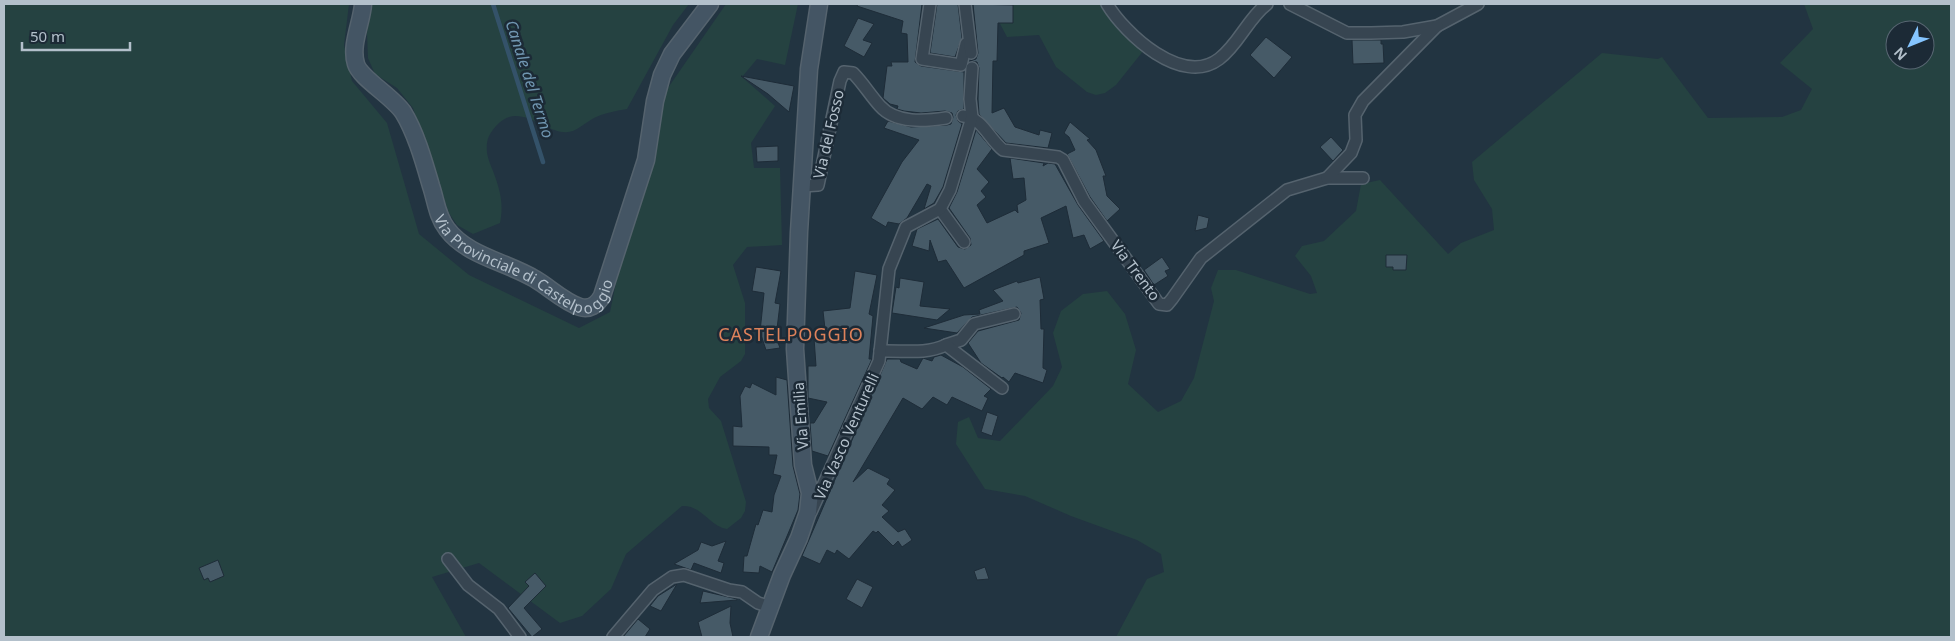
<svg xmlns="http://www.w3.org/2000/svg" width="1955" height="641" viewBox="0 0 1955 641" font-family="'Noto Sans',sans-serif">
	<style>
		.green { fill: #254241; fill-rule: evenodd }
		.lines { fill: none; stroke-linecap: round; stroke-linejoin: round }
		.stream { stroke: #345269; stroke-width: 4.5 }
		.building { fill: #465a67; stroke: #1e2c38 }
		.street-casing { stroke: #55636e; stroke-width: 14 }
		.secondary-casing { stroke: #55636e; stroke-width: 19 }
		.street { stroke: #374551; stroke-width: 11 }
		.secondary { stroke: #445564; stroke-width: 16 }
		.labels { text-anchor: middle; dominant-baseline: central; stroke-width: 5; stroke-linejoin: round; paint-order: stroke }
		.street-label { font-size: 15px; fill: #b3c0cb; stroke: #1c2a36 }
		.water-label { font-size: 16px; font-style: italic; fill: #7096b1; stroke: #1c2a36 }
		.quarter-label { font-size: 18px; letter-spacing: 1px; fill: #de825b; stroke: #1c2a36 }
	</style>
	<rect width="100%" height="100%" fill="#223441"/>
	<g class="green">
		<path d="M4,4H349L344,45L352,81L387,123L419,234L469,275L579,328L610,312L652,111L726,4H798L785,65L757,59L742,77L775,106L751,143L754,168H780L782,245L747,247L733,265L745,303V354L741,361L720,377L708,399L709,408L721,421L746,502L745,511L741,518L727,529C709,526 702,505 682,506L626,554L611,589L582,616L560,623L479,563L432,577L466,637H4Z"/>
		<path d="M371,4H689L673,25L627,109C615,111 604,113 594,118C584,123 575,134 563,132C542,130 518,101 496,126C488,135 486,141 487,153C488,159 491,166 493,171C500,190 504,203 500,223L473,234L457,225L449,213L413,108L397,88L375,74L368,58L367,33Z"/>
		<path d="M995,4H1103L1144,50L1116,85L1105,93L1096,95L1087,92L1056,67L1039,35L1007,37L996,16Z"/>
		<path d="M1804,4H1951V637H1116L1147,579L1164,572L1161,554L1137,540L1071,516L1025,496L985,489L956,444L958,422L969,417L978,438L1000,441L1053,386L1062,367L1053,333L1061,311L1083,294L1107,291L1125,314L1136,350L1128,384L1158,412L1181,401L1194,378L1214,301L1211,288L1218,270H1236L1310,294L1317,293L1311,276L1295,256L1302,246L1324,241L1356,211L1361,184L1380,180L1448,254L1461,243L1494,230L1492,209L1474,180L1472,162L1602,53L1658,59L1662,57L1708,118L1782,117L1801,110L1812,89L1780,63L1813,29ZM1895,30H1925V60H1895Z"/>
	</g>
	<g class="lines">
		<path class="stream" d="M493,4L543,162"/>
	</g>
	<g class="building">
		<path d="M858,4H922L915,62L921,66L964,72V109L958,111L956,115L958,121L962,124L943,187L934,203L924,209L931,186L927,184L907,218L899,224L888,222L886,227L871,218L902,162L919,140L884,128L888,121L911,127L947,125L951,124L953,117L952,113L945,111L921,113L904,111L897,109L898,106L890,104L883,98L887,66H892L891,62H908L907,34L901,33L903,21L857,6Z"/>
		<path d="M937,4H958L962,38L955,57L930,53Z"/>
		<path d="M973,4L1013,5V23H998L997,61H993L992,113L1004,108L1015,127L1039,135L1040,130L1052,133L1048,148L1006,143L979,114L978,99L979,68L977,62L970,61L976,59L978,53Z"/>
		<path d="M858,18L874,24L863,40L872,43L864,57L844,46Z"/>
		<path d="M1266,37L1292,57L1274,78L1250,55Z"/>
		<path d="M1352,40H1381V44H1383L1384,63L1353,64Z"/>
		<path d="M741,76L794,86L789,112L768,94Z"/>
		<path d="M1070,122L1090,139L1087,140L1096,150L1106,176H1103L1107,196L1120,209L1107,221L1090,197L1067,154L1075,150L1069,137L1064,133Z"/>
		<path d="M976,130L992,149L977,169L989,182L981,191L986,197L977,205L987,223L1015,210L1018,213L1017,205L1026,200L1024,178L1013,179L1010,158L1044,163L1043,166L1048,163L1055,164L1078,205L1104,241L1090,249L1084,235L1073,238L1066,206L1041,218L1049,243L1024,251V255L964,288L946,260L938,262L930,240L929,251L912,246L917,229L938,219L958,247L965,249L971,245L970,238L949,208L957,192Z"/>
		<path d="M1331,137L1343,150L1333,161L1320,147Z"/>
		<path d="M778,146V161L757,162L756,147Z"/>
		<path d="M1198,215L1209,218L1207,228L1195,231Z"/>
		<path d="M1386,255H1407L1406,270H1393V267H1386Z"/>
		<path d="M1162,257L1170,269L1165,271L1168,276L1154,285L1144,270Z"/>
		<path d="M756,267L781,271L775,303L780,304L776,337L780,348L766,350L760,332L764,293L752,291Z"/>
		<path d="M855,271L877,275L869,314L873,316L869,359H872L828,456L812,451L810,423H814L827,402L808,398V366H816L814,338H826L823,311L850,308Z"/>
		<path d="M1040,277L1044,299L1040,300L1041,329H1044L1043,364V368L1047,370L1043,383L1015,373L1009,382L1003,377L1002,378L981,363L968,343L978,331L1019,320L1021,313L1017,307L972,317L957,333L924,328L964,315L980,314L979,310L1003,301L993,290L1017,281L1018,283Z"/>
		<path d="M900,278L924,282L920,306L950,309L937,320L892,313L896,287L899,288Z"/>
		<path d="M941,355L963,367L991,389L984,396L988,398L982,411L952,397L947,405L933,397L922,409L903,398L853,482L868,468L890,479L887,484L895,490L882,505L889,511L882,517L898,532L905,529L912,540L902,547L898,541L893,546L878,531L876,533L873,531L849,559L837,550L835,554L827,550L820,564L802,556L887,359H900L901,362L917,369L923,358L932,361L934,357Z"/>
		<path d="M776,377L787,380L793,466L800,494L798,510L772,572L760,566L759,573L743,572L744,556H747L756,524L758,525L763,510L772,512L774,495L781,476L773,474L777,455H769V447L733,446V426L742,427L740,396L745,386L750,388L752,383L776,395Z"/>
		<path d="M987,412L998,416L992,436L981,432Z"/>
		<path d="M726,541L718,561L724,563L721,573L694,563L691,570L674,564L698,550L701,542L712,546Z"/>
		<path d="M218,560L224,576L210,582L208,578L204,580L199,568Z"/>
		<path d="M985,567L989,579L977,580L974,571Z"/>
		<path d="M535,573L546,586L524,608L542,629L532,637L508,608L529,586L525,582Z"/>
		<path d="M857,579L873,587L862,608L846,599Z"/>
		<path d="M677,584L661,611L650,606L658,596Z"/>
		<path d="M703,591L737,599V600L700,603Z"/>
		<path d="M731,606L730,623L733,637H702L698,622Z"/>
		<path d="M638,619L650,629L645,637H623Z"/>
	</g>
	<g class="lines">
		<g class="street-casing">
			<g id="street">
				<path d="M930,4L922,59L961,65L966,44H969"/>
				<path d="M965,4L971,53"/>
				<path d="M1107,4C1125,34 1182,87 1219,59C1239,44 1248,18 1267,4"/>
				<path d="M1290,4L1347,33H1371L1403,32L1437,26L1478,4"/>
				<path d="M963,116C983,118 988,138 1003,150L1058,157L1063,160L1084,201L1159,304L1167,305L1172,299L1201,258L1287,190L1327,178H1363"/>
				<path d="M1327,178L1351,153L1356,140L1355,115L1363,101L1437,26"/>
				<path d="M802,186L818,185L840,81L844,72L853,73C863,83 870,95 880,106C896,124 926,121 946,118"/>
				<path d="M940,209L964,242"/>
				<path d="M946,345L961,340L974,324L1014,314"/>
				<path d="M880,351C904,350 924,355 946,345L1002,388"/>
				<path d="M811,512L879,361L889,269L906,227L940,209L950,190L972,117L970,99L972,68"/>
				<path d="M448,559L468,585L499,609L520,637"/>
				<path d="M613,637L653,590L672,577L684,575L729,590L742,592L758,603L771,607"/>
			</g>
		</g>
		<g class="secondary-casing">
			<g id="secondary">
				<path id="s1" d="M363,4C362,22 350,45 356,64C360,78 392,96 403,112C416,133 424,162 431,186C436,201 437,216 447,229C467,256 507,262 535,279C549,287 564,302 580,307C589,310 597,305 602,296L646,160L655,101L662,75L672,54L710,4"/>
				<path d="M759,637L782,575L799,538L808,512L810,493L803,465L795,349L799,232L809,69L819,4"/>
			</g>
		</g>
		<use href="#street" class="street"/>
		<use href="#secondary" class="secondary"/>
	</g>
	<g class="labels">
		<g class="street-label">
			<text transform="translate(828 134) rotate(-77)">Via del Fosso</text>
			<text stroke="none"><textPath href="#s1" startOffset="346">Via Provinciale di Castelpoggio</textPath></text>
			<text transform="translate(1136 270) rotate(53)">Via Trento</text>
			<text transform="translate(800 416) rotate(-94)">Via Emilia</text>
			<text transform="translate(846 436) rotate(-66)">Via Vasco Venturelli</text>
		</g>
		<g class="water-label">
			<text transform="translate(530 79) rotate(72)">Canale del Termo</text>
		</g>
		<g class="quarter-label">
			<text x="791" y="334">CASTELPOGGIO</text>
		</g>
	</g>
	<rect width="1955" height="641" fill="none" stroke="#b3c0cb" stroke-width="10"/>
	<g transform="translate(1910 45) rotate(227)"><circle r="24" fill="#1c2a36" stroke="#586672"/>
	<path d="M0-4L9 19L0 12L-9 19Z" fill="#85c5ff"/>
	<text y="-8" font-size="14" font-weight="bold" text-anchor="middle" fill="#b3c0cb">N</text>
	</g>
	<path d="M22 42v8h108v-8" fill="none" stroke="#b3c0cb" stroke-width="2.5"/>
	<text x="30" y="42" font-size="15" fill="#b3c0cb" stroke="#1c2a36" stroke-width="4" paint-order="stroke">50 m</text>
</svg>
